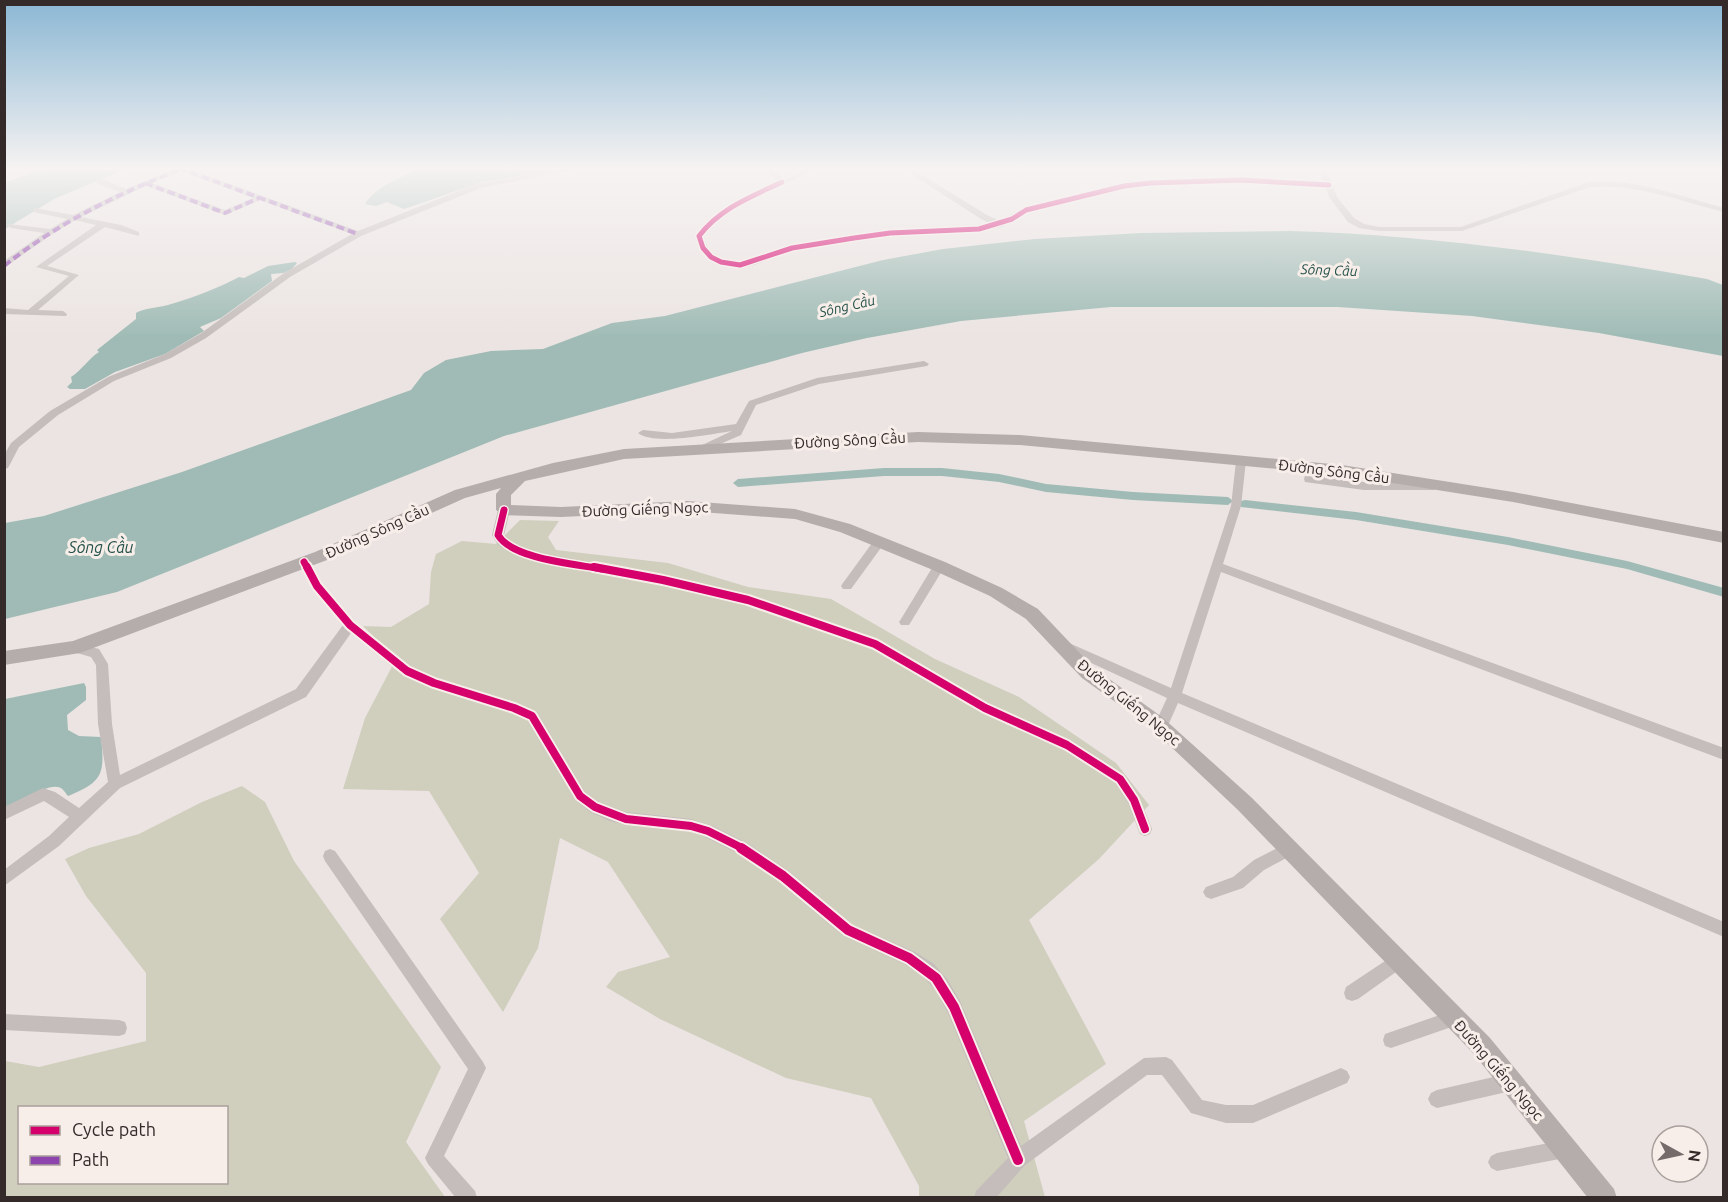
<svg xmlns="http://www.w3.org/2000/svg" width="1728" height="1202" viewBox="0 0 1728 1202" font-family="Ubuntu,sans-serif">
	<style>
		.green { fill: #d0cebd; fill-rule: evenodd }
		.water { fill: #a0bbb5 }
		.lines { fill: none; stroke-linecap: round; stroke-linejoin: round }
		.canal { fill: #a0bbb5; fill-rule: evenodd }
		.minor { fill: #c4bdbb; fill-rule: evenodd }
		.secondary { fill: #b5adab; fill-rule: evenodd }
		.quiet { stroke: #8e44ad; stroke-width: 4; stroke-dasharray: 8 4; stroke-linecap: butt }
		.cycleway-far3-casing { stroke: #f7eee9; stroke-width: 8 }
		.cycleway-far2-casing { stroke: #f7eee9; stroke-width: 10 }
		.cycleway-far1-casing { stroke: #f7eee9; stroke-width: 12 }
		.cycleway-casing { stroke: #f7eee9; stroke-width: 14 }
		.cycleway-far3 { stroke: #d6006c; stroke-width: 5 }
		.cycleway-far2 { stroke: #d6006c; stroke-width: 7 }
		.cycleway-far1 { stroke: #d6006c; stroke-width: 8 }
		.cycleway { stroke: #d6006c; stroke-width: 10 }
		.labels { text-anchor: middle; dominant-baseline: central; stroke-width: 6; stroke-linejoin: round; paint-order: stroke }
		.far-water-label { font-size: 14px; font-style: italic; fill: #24514a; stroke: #f7eee9 }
		.street-label { font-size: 15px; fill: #342a29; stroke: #f7eee9 }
		.water-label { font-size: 16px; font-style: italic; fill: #24514a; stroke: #f7eee9 }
	</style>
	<rect width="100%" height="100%" fill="#ebe4e2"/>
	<g class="green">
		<path d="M520,520L559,521L548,537L556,550L668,563L748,587L831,599L935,659L1019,697L1116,763L1149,805L1099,859L1029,920L1106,1064L1024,1121L1045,1197H919V1186L871,1098L786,1078L660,1019L606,987L618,972L670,957L608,862L560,838L538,948L503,1012L440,919L479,873L429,791L343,789L365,718L396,659L363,626L391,627L429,604L431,572L436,554L462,541L496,544Z"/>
		<path d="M242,786L265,802L294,861L441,1067L406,1142L445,1197H5V1061L39,1067L146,1041V973L86,896L65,859L89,848L139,834L202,802ZM20,1108H226V1182H20Z"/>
	</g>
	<g class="water">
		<path d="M43,168H128L54,199L5,229V183Z"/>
		<path d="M419,168H570L482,182L404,209L387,202L376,206L365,204C377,185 400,179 419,168Z"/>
		<path d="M1290,231C1430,235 1570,255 1707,279L1723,285V356L1599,333L1472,316L1338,307H1111L961,321L867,338L802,353L504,436L117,592L5,619V523L44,516L182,472L411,390L424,373L446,360L491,351L543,349L612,323L665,316L883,260L943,249L1035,239L1141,233Z"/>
		<path d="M295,262L297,263L291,270L283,273L271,274L272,281L221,318L200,327L204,331L165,354L115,372L85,389H70L67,387L72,382L71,377C82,370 89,358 99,352L97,350L136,319V313C145,308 157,308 168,305C192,298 219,288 239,277L244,278L268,266Z"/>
		<path d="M84,683L86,687V700L67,715L68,730L79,736L101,737C105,774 103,782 68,796C65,793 63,787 57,787C44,785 16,805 5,811V699Z"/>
	</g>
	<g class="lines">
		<g class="canal">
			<path d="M884,468H942L999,474L1046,484L1133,492L1228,497L1233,501L1228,505L1133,500L1046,492L999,482L942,476H884L738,487L733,483L738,479Z"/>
			<path d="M1245,500L1356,512L1508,537L1627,561L1724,588V597L1627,569L1508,545L1356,520L1241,507L1240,504L1241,501Z"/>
		</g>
		<g class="minor">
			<path d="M176,168H187L358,231L476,184L567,168H584L481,188L361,236L290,277L206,338L171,358L114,381L58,415L19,447L8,468L4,469V455L11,443L50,411L108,377L165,354L200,334L284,273L352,234L260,200L225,215L146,186L81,217L121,225L139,232V236L105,227L47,266L79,275L38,310L63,311L67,314L66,316L4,314V308L28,310L69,276L36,267L96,225L75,220L48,237L4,268V261L44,233L11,228L7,226L8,224L50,229L67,219L34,212V208L73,215L120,192L96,183V179H102L126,189ZM181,171L253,198L225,210L152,183Z"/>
			<path d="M763,168H771L785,180L809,168H819L739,205L718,219L703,236C707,252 719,261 736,263C755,264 774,250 792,246C829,238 868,231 906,229C935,228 964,230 992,224L981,219L902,168H911L987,215L1000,221L1023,208L1124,184L1150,181H1196L1241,178L1324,182L1316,168H1323L1330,178L1337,197L1354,218L1364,224L1379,227H1461L1586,183C1629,176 1682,197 1724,208V212C1680,201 1635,183 1590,187L1462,231H1379L1359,228L1348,222L1329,197L1326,187L1241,182L1196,185H1150L1124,188L1029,212L1002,227L961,233L907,234L854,241L792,251L754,265L740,268L718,264L708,258L699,248L695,236C716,208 747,196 777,181Z"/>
			<path d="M924,361L929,364L927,366L819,384L756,405L741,435L704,451L700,450L699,448L700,446L732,431C711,434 654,446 638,433L643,430L672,433L736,424L749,401L817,378Z"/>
			<path d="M1241,458L1246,461L1241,506L1223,564L1724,748V760L1221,572L1182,693L1724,922V937L1178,703L1166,730L1161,732L1156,730L1154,726L1167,698L1061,649L1059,646L1061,643H1069L1171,688L1231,506L1236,461Z"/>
			<path d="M1309,475L1364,482H1434L1439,486L1434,490H1364L1305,482L1304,479L1305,476Z"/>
			<path d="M504,506L510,510L504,535L506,539L531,551L663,576L748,595L879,641L990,704L1072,741L1125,775L1139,796L1152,829L1150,834L1145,836L1140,834L1128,803L1115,783L1062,749L980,712L871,647L747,604L663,584L529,559L498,545L492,535L498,510Z"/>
			<path d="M879,538L883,539L885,542L883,545L851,589H843L841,586L843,583L875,539Z"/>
			<path d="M304,558L308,559L321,583L354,622L412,667L438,679L514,703L537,712L585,792L600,803L626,812L691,819L713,826L747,843L789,871L853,925L915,952L934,964L947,979L960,1001L1021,1146L1144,1058L1166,1057L1172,1060L1202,1100L1226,1105H1253L1341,1068L1347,1071L1350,1077L1347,1083L1253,1123H1226L1191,1113L1162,1075H1147L1024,1166L996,1198H974L976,1191L1008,1158L948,1013L936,991L923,976L904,964L842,935L778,881L737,853L705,837L691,832L626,825L610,821L590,812L575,800L527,720L510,712L429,687L402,675L351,633L306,697L120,788L59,846L4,886V870L49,836L69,817L44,801L4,820V807L43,788L55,792L79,808L108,782L98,724L96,665L91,657L70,651L68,648L70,645L74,643L99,649L108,664L112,724L120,775L296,689L343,625L313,589L298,562Z"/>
			<path d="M939,562L945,566L909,625H901L899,622L901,619L935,563Z"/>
			<path d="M1289,842L1294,844L1296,849L1294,854L1264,870L1243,888L1211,899L1206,897L1203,892L1206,887L1233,877L1254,860Z"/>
			<path d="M330,849L335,851L483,1062L486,1068L444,1156L475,1191L477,1198H456L428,1164L425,1158L468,1069L325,861L323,856L325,851Z"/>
			<path d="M1397,953L1403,955L1405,961L1403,967L1358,999L1352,1001L1346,999L1344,993L1346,987Z"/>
			<path d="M1454,1010L1460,1012L1462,1018L1460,1024L1391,1048L1385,1046L1383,1040L1385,1034Z"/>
			<path d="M4,1014L119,1020L125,1022L127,1028L125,1034L119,1036L4,1030Z"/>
			<path d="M1511,1073L1517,1076L1520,1082L1517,1088L1511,1091L1437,1108L1431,1105L1428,1099L1431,1093L1437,1090Z"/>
			<path d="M1565,1140L1571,1143L1574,1149L1571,1155L1565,1158L1497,1171L1491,1168L1488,1162L1491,1156L1497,1153Z"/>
		</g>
		<path class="secondary" d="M918,432L1020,435L1342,465L1513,492L1724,532V543L1513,502L1342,475L1020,445L918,442L624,459L525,481L511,495V505L561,507L687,501L795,509L850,524L945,562L1002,588L1038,609L1094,668L1162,717L1252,798L1490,1038L1614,1189L1617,1198H1588L1474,1054L1238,810L1150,727L1082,678L1026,619L990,596L933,570L840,532L795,519L687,511L561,517L504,515L496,510V494L501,488L465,498L327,560L80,653L4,665V651L73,641L315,552L455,490L553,463L624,449Z"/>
		<g class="quiet">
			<path d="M179,168L358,234"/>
			<path d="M145,183L225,213L259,198"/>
			<path d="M4,266C58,223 117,194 181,169"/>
		</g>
		<g class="cycleway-far3-casing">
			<path id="cycleway-far3" d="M782,182C751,197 720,208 699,236L703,248L711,257L721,262L740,265L792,248L854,238L890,233L979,229L1012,219L1026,210L1124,186L1150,183L1241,180L1329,185"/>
		</g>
		<g class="cycleway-far2-casing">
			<g id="cycleway-far2">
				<path d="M504,510L498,535C512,559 575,564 602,569"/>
				<path d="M304,562L308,569"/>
			</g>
		</g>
		<g class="cycleway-far1-casing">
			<g id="cycleway-far1">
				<path d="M307,567L317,586L350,625L407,671L434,683L514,708L532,716L580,796L595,807L626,819L691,826L708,831L744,849"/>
				<path d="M594,567L663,580L748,600L875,644L985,708L1067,745L1120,779L1134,800L1145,829"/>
			</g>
		</g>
		<g class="cycleway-casing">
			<path id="cycleway" d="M741,848L783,876L848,930L909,958L936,978L954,1007L1018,1160"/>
		</g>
		<use href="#cycleway-far3" class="cycleway-far3"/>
		<use href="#cycleway-far2" class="cycleway-far2"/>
		<use href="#cycleway-far1" class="cycleway-far1"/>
		<use href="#cycleway" class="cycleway"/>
	</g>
	<linearGradient id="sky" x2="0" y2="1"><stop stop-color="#8bb7d4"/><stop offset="0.5" stop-color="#f6f3f2"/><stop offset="1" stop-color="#f6f3f2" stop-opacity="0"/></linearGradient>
	<rect width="1728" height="337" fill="url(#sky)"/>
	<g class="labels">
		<g class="far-water-label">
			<text transform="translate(1329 270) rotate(2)">Sông Cầu</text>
			<text transform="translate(847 306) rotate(-13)">Sông Cầu</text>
		</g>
		<g class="street-label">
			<text transform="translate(850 440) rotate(-3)">Đường Sông Cầu</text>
			<text transform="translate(1334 471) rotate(7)">Đường Sông Cầu</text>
			<text transform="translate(645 509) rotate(-2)">Đường Giếng Ngọc</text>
			<text transform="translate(377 531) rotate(-24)">Đường Sông Cầu</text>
			<text transform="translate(1129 702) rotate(39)">Đường Giếng Ngọc</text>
			<text transform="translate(1499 1070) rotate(49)">Đường Giếng Ngọc</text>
		</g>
		<g class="water-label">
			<text x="101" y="547">Sông Cầu</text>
		</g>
	</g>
	<rect width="1728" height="1202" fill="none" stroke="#342a29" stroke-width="12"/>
	<rect x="18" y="1106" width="210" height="78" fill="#f7eee9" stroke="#a9a09c" stroke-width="1.5"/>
	<rect x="30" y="1126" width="30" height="9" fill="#d6006c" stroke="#a9a09c" stroke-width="1.5"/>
	<text x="72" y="1136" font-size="18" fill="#342a29">Cycle path</text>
	<rect x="30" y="1156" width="30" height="9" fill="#8e44ad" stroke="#a9a09c" stroke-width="1.5"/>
	<text x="72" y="1166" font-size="18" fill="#342a29">Path</text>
	<g transform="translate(1680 1154) rotate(98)"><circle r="28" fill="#f7eee9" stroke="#a9a09c" stroke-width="1.5"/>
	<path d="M0-4.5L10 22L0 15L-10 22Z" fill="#746b6a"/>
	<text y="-9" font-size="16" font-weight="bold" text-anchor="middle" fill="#342a29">N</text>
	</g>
</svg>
